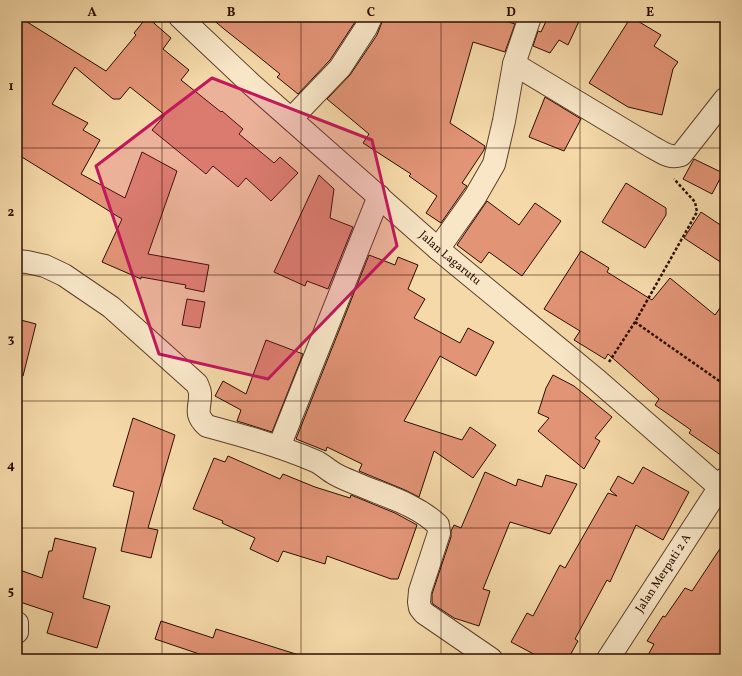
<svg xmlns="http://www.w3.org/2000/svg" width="742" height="676" viewBox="0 0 742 676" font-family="Vollkorn,serif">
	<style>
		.building { fill: #e29476; stroke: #2b0c00 }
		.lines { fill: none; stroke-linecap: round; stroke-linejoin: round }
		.minor-casing { stroke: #5e3f2a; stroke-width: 24 }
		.path { stroke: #2b0c00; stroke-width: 2.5; stroke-dasharray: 3 2; stroke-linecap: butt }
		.minor { stroke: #f8e6c7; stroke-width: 22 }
		.marked { fill: #c2185b; fill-opacity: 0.2; stroke: #c2185b; stroke-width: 3; stroke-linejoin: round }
		.grid { fill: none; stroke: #2b0c00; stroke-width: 1; stroke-opacity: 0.55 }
		.labels { text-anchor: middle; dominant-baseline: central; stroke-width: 3; stroke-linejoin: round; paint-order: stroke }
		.street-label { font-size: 12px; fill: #2b0c00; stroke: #f8e6c7 }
		.neatline { fill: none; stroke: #2b0c00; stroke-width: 1.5 }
		.grid-label { font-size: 13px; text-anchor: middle; font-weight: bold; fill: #2b0c00 }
	</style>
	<rect width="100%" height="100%" fill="#f5d9a9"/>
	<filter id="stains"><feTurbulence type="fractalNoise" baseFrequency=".005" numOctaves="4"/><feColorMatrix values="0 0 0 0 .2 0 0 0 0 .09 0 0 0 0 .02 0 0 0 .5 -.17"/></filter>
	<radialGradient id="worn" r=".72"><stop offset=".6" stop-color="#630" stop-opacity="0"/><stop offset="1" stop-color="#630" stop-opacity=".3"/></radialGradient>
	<g class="building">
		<path d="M17,17H19L106,71L136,35L134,33L147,17L171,38L163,49L189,70L181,80L221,112L222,111L243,129L239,134L274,163L280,157L298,173L271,201L246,178L238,187L213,166L206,174L152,130L165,115L130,87L120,99H113L75,67L52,104L88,123L83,130L100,140L81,174L125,198L142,152L177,171L148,254L209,265L204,292L185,288L186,285L141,277V279L102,262L122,219L17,154Z"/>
		<path d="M210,17H357L355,22L330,60L298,94L277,77L280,74L243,44L224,29Z"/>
		<path d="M383,17H493L515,24L505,52L473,42L450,123L485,146L484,150L462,183L467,186L464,190L441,223L426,213L437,196L409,176L411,174L363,143L369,134L327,99L350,75L377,35L382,22Z"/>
		<path d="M548,17H581L568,45L559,40L550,53L533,46L538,31L541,32Z"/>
		<path d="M631,17L661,35L654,46L678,62L673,69L662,115L628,107L589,83Z"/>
		<path d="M545,97L581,119L564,151L529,137Z"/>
		<path d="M694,159L723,173L712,194L683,179Z"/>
		<path d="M319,175L334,189L330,218L353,227L328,289L307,281L305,286L274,272Z"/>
		<path d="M626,183L666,208V215L645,248L602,222Z"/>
		<path d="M487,201L519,225L535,203L561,221L522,276L489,252L481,263L457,245Z"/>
		<path d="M701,212L725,228V265L684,238Z"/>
		<path d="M581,251L609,268L607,272L652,300L670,278L715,315L725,301V458L689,433L691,430L655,405L659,399L608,354L605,359L574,340L580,331L544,309Z"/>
		<path d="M369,255L395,265L398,257L418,265L408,289L425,299L414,318L460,343L468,328L494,342L476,376L440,356L404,421L462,440L470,427L496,445L473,478L434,451L419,497L405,490L359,471L362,464L327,447L326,451L296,439Z"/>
		<path d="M187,299L205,302L200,328L182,325Z"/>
		<path d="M17,319L36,324L23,376L17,375Z"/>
		<path d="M266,340L303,354L272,432L237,421L241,410L215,396L223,381L246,394Z"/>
		<path d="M553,375L574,386L612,417L595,438L600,441L584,469L538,431L549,418L538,413L546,388Z"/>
		<path d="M133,418L175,435L148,528L158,530L151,558L121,551L134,492L113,486Z"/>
		<path d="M228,456L280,479L283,474L315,487L350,498L351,495L395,513L417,525L398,579H391L327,556L325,564L283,551L278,562L250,549L255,538L222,523L223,521L193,509L214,458L225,462Z"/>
		<path d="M643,467L689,492L663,540L636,525L610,582L607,580L575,639L578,641L568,659H543L511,642L527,613L533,616L560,565L565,568L608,493L617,496L610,490L618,476L633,484Z"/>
		<path d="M485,472L516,486L518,479L542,487L546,475L577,484L550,534L510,522L483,589L490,591L479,626L454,618L433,604L432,602V594L451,537V531L454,525L461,528Z"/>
		<path d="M55,538L96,548L83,598L110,606L97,648L47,633L53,613L17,601V569L42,578L49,551H52Z"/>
		<path d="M725,541V659H646L654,644L647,641L663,616L665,617L685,588L692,591Z"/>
		<path d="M161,621L213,638L216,629L299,655L298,659H214L155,639Z"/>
	</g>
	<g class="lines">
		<g class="minor-casing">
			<g id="minor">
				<path id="s1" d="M180,17L251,84L438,249L597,380L725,492"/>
				<path d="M514,64L652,147C662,152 669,159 681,155L725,99"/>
				<path d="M291,119L340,68L366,28L371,17"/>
				<path d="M438,249L475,197L494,164L504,121L514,64L530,17"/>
				<path d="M17,261L27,262L45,266L64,275L111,307L197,384C198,387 200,390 200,393C201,408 193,413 207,426C244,436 280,446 315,461C322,464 328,470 335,474C342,478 350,481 357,484C385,496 416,504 438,525L439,533L420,591L419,602L420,608L424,613L491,659"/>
				<path d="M279,447L379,196"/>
				<path d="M17,623V632"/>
				<path id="s2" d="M608,659L725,479"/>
			</g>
		</g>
		<g class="path">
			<path d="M635,322L725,385"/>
			<path d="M609,362L635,322L697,212L695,202L674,179"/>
		</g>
		<use href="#minor" class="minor"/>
	</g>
	<path class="marked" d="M212,78L372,140L397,246L268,379L159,354L96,166Z"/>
	<path class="grid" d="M162,17V659M301,17V659M441,17V659M580,17V659M17,148H725M17,275H725M17,401H725M17,528H725"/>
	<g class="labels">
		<g class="street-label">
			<text stroke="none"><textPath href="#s1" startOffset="362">Jalan Lagarutu</textPath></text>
			<text stroke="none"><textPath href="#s2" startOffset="102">Jalan Merpati 2 A</textPath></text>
		</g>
	</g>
	<rect width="742" height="676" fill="none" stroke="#f5d9a9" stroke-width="44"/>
	<rect x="22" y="22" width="698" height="632" class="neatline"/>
	<g class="grid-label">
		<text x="92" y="16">A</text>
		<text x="231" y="16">B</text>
		<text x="371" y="16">C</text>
		<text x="511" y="16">D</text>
		<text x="650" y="16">E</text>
		<text x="11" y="90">1</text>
		<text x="11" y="216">2</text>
		<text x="11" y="343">3</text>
		<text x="11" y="469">4</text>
		<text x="11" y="595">5</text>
	</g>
	<rect width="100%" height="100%" filter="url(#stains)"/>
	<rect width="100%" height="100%" fill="url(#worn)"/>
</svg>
